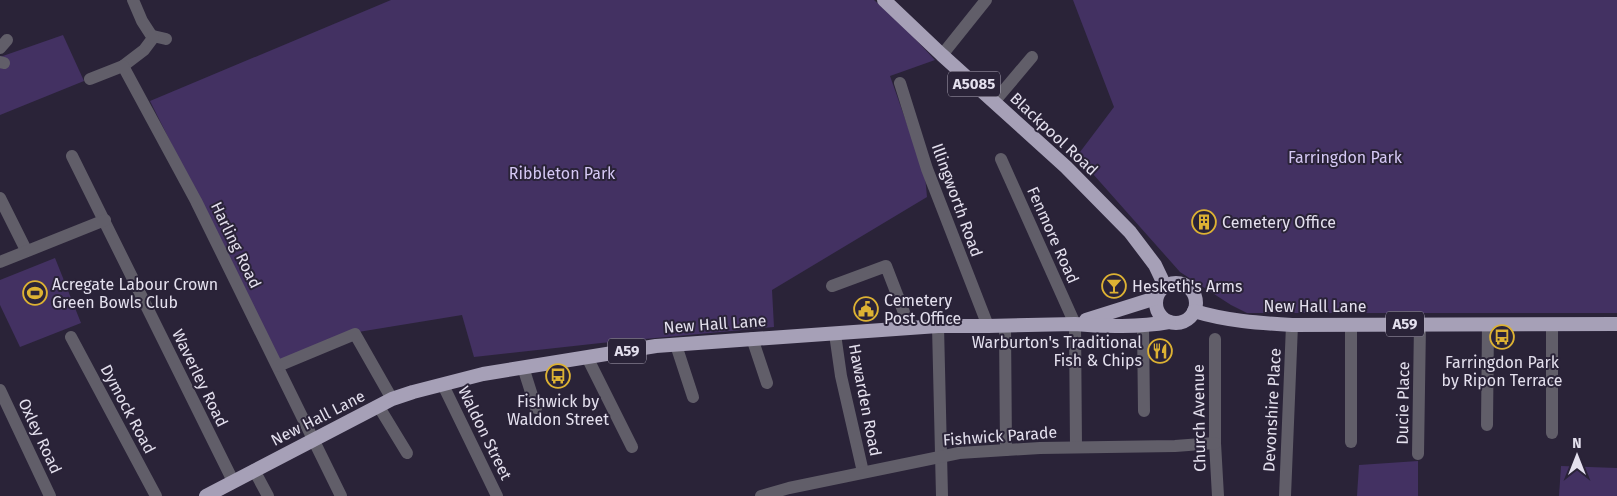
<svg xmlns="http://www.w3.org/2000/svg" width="1617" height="496" viewBox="0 0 1617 496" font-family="'Fira Sans',sans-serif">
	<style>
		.green { fill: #433162 }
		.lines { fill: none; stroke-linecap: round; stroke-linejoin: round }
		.minor { stroke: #615e69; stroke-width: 12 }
		.trunk { stroke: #a6a0b7; stroke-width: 14 }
		.labels { text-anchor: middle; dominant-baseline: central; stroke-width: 4; stroke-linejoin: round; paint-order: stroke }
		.shield { fill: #2a2338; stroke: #aca7b7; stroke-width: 1 }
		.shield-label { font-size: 15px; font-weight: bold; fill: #e4e0ee }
		.street-label { font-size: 16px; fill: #e4e0ee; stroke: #2a2338 }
		.park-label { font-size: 16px; fill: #d5c8f4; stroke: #2a2338 }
		.poi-label { font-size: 16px; fill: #e4e0ee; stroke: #2a2338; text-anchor: start }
	</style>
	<rect width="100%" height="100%" fill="#2a2338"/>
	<g class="green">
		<path d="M391,0H874L903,26L935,60L890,76L925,175L927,197L772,290L774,327L601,343L474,357L462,315L346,334L280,361L150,101Z"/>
		<path d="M1073,0H1617V313H1247L1231,305L1180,272L1077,156L1114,107Z"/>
		<path d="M63,35L84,81L0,115V57Z"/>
		<path d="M55,258L81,323L20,347L0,305V280Z"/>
		<path d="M1418,461V496H1357L1359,465Z"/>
		<path d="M1561,466L1617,468V496H1559Z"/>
	</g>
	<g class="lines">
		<g class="minor">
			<path d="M153,36L166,39"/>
			<path d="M0,48L7,40"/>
			<path d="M942,55L986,0"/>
			<path d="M0,62L4,63"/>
			<path d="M123,66L144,50L153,38L142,21L133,0"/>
			<path d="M90,79L123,66L196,201L341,496"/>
			<path d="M900,83L927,169L988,326"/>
			<path d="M994,102L1032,57"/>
			<path d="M72,156L233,481"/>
			<path d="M1001,159L1075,324L1076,447"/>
			<path d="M0,198L26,250"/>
			<path d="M0,262L105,220"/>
			<path d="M832,286L886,266L910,328"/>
			<path d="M1552,324V433"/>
			<path d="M1143,325L1144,411"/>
			<path d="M938,326L942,496"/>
			<path d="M1005,326L1006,450"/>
			<path d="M835,334L841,376L863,472"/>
			<path d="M71,337L156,496"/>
			<path d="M752,338L767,383"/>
			<path d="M1215,339V443L1218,496"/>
			<path d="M676,345L693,397"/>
			<path d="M587,357L632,447"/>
			<path d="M278,366L355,334L392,399"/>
			<path d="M523,367L536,408"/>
			<path d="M443,385L497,496"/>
			<path d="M0,390L50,496"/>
			<path d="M379,407L407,453"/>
			<path d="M1487,425L1488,324"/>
			<path d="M1351,442V324"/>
			<path d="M1418,454L1420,324"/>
			<path d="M254,470L268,496"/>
			<path d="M761,496L789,488L959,453L1040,448L1175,446L1215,443"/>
			<path d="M1285,496L1292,325"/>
		</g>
		<g class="trunk">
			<path d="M884,0L942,55L1066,167L1130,232L1155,265L1165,286"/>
			<circle cx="1176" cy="303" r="20"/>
			<path d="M1194,311C1227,321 1258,323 1292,325L1617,324"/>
			<path d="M1086,320L1156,298"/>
			<path d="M206,496L392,399L413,392L483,374L656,346L938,326H988L1075,324C1103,327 1141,327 1169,322"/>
		</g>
	</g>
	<defs>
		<g id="building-ring" transform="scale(1.25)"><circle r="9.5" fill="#2a2338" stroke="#ddb233" stroke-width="1.5"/><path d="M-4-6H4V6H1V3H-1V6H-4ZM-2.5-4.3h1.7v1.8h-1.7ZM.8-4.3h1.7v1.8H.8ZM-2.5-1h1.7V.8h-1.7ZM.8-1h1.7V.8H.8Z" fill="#ddb233"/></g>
		<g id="bar-ring" transform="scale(1.25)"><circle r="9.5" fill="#2a2338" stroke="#ddb233" stroke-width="1.5"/><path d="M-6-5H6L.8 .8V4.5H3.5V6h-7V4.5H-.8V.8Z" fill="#ddb233"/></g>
		<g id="stadium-ring" transform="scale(1.25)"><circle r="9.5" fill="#2a2338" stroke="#ddb233" stroke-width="1.5"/><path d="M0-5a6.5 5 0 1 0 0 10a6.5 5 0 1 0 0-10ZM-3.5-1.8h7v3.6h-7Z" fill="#ddb233"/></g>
		<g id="civic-ring" transform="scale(1.25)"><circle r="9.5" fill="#2a2338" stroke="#ddb233" stroke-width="1.5"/><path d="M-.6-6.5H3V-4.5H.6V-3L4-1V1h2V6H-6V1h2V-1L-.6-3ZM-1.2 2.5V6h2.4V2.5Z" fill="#ddb233"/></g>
		<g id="bus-ring" transform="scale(1.25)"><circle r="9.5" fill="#2a2338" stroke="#ddb233" stroke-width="1.5"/><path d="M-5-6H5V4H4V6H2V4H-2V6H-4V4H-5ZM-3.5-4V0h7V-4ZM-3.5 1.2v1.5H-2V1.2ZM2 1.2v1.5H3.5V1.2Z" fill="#ddb233"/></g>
		<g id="restaurant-ring" transform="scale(1.25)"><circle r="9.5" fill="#2a2338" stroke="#ddb233" stroke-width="1.5"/><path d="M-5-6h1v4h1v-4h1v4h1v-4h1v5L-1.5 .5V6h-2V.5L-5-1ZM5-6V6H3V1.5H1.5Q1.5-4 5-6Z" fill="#ddb233"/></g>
	</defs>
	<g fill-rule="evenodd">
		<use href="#building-ring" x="1204" y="222"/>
		<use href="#bar-ring" x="1114" y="286"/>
		<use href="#stadium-ring" x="35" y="293"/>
		<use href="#civic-ring" x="866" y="309"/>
		<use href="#bus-ring" x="1502" y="337"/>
		<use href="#restaurant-ring" x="1160" y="351"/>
		<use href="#bus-ring" x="558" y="376"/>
	</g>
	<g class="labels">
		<g class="shield">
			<rect x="948" y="71.5" width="52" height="25" rx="4"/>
			<rect x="1386" y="311.5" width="38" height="25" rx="4"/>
			<rect x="608" y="338.5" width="38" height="25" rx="4"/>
		</g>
		<g class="shield-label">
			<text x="974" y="84">A5085</text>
			<text x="1405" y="324">A59</text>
			<text x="627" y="351">A59</text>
		</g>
		<g class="street-label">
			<text transform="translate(1054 134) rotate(43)">Blackpool Road</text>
			<text transform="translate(957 200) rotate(70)">Illingworth Road</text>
			<text transform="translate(1053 235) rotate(66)">Fenmore Road</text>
			<text transform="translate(236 245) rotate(64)">Harling Road</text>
			<text x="1315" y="306">New Hall Lane</text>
			<text transform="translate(715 324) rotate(-4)">New Hall Lane</text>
			<text transform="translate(200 378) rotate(64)">Waverley Road</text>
			<text transform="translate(865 400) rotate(79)">Hawarden Road</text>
			<text transform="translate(1403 403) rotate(-89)">Ducie Place</text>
			<text transform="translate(128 409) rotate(62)">Dymock Road</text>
			<text transform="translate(1272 410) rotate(-87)">Devonshire Place</text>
			<text transform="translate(318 418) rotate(-27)">New Hall Lane</text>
			<text transform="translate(1199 418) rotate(-91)">Church Avenue</text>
			<text transform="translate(485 433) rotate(64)">Waldon Street</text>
			<text transform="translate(40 436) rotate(65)">Oxley Road</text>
			<text transform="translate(1000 436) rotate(-4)">Fishwick Parade</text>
		</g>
		<g class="park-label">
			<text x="1345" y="157">Farringdon Park</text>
			<text x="562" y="173">Ribbleton Park</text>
		</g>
		<g class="poi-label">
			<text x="1222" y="222">Cemetery Office</text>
			<text x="52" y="284">Acregate Labour Crown<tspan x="52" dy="18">Green Bowls Club</tspan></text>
			<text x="1132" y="286">Hesketh's Arms</text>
			<text x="884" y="300">Cemetery<tspan x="884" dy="18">Post Office</tspan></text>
			<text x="1142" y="342" text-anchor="end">Warburton's Traditional<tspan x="1142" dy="18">Fish &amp; Chips</tspan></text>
			<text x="1502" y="362" text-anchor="middle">Farringdon Park<tspan x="1502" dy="18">by Ripon Terrace</tspan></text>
			<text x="558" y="401" text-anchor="middle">Fishwick by<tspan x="558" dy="18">Waldon Street</tspan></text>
		</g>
	</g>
	<g transform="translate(1577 456)" stroke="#2a2338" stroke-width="4" paint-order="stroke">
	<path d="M0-4L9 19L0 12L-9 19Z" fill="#e4e0ee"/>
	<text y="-8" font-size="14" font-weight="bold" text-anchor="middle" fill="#e4e0ee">N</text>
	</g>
</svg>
